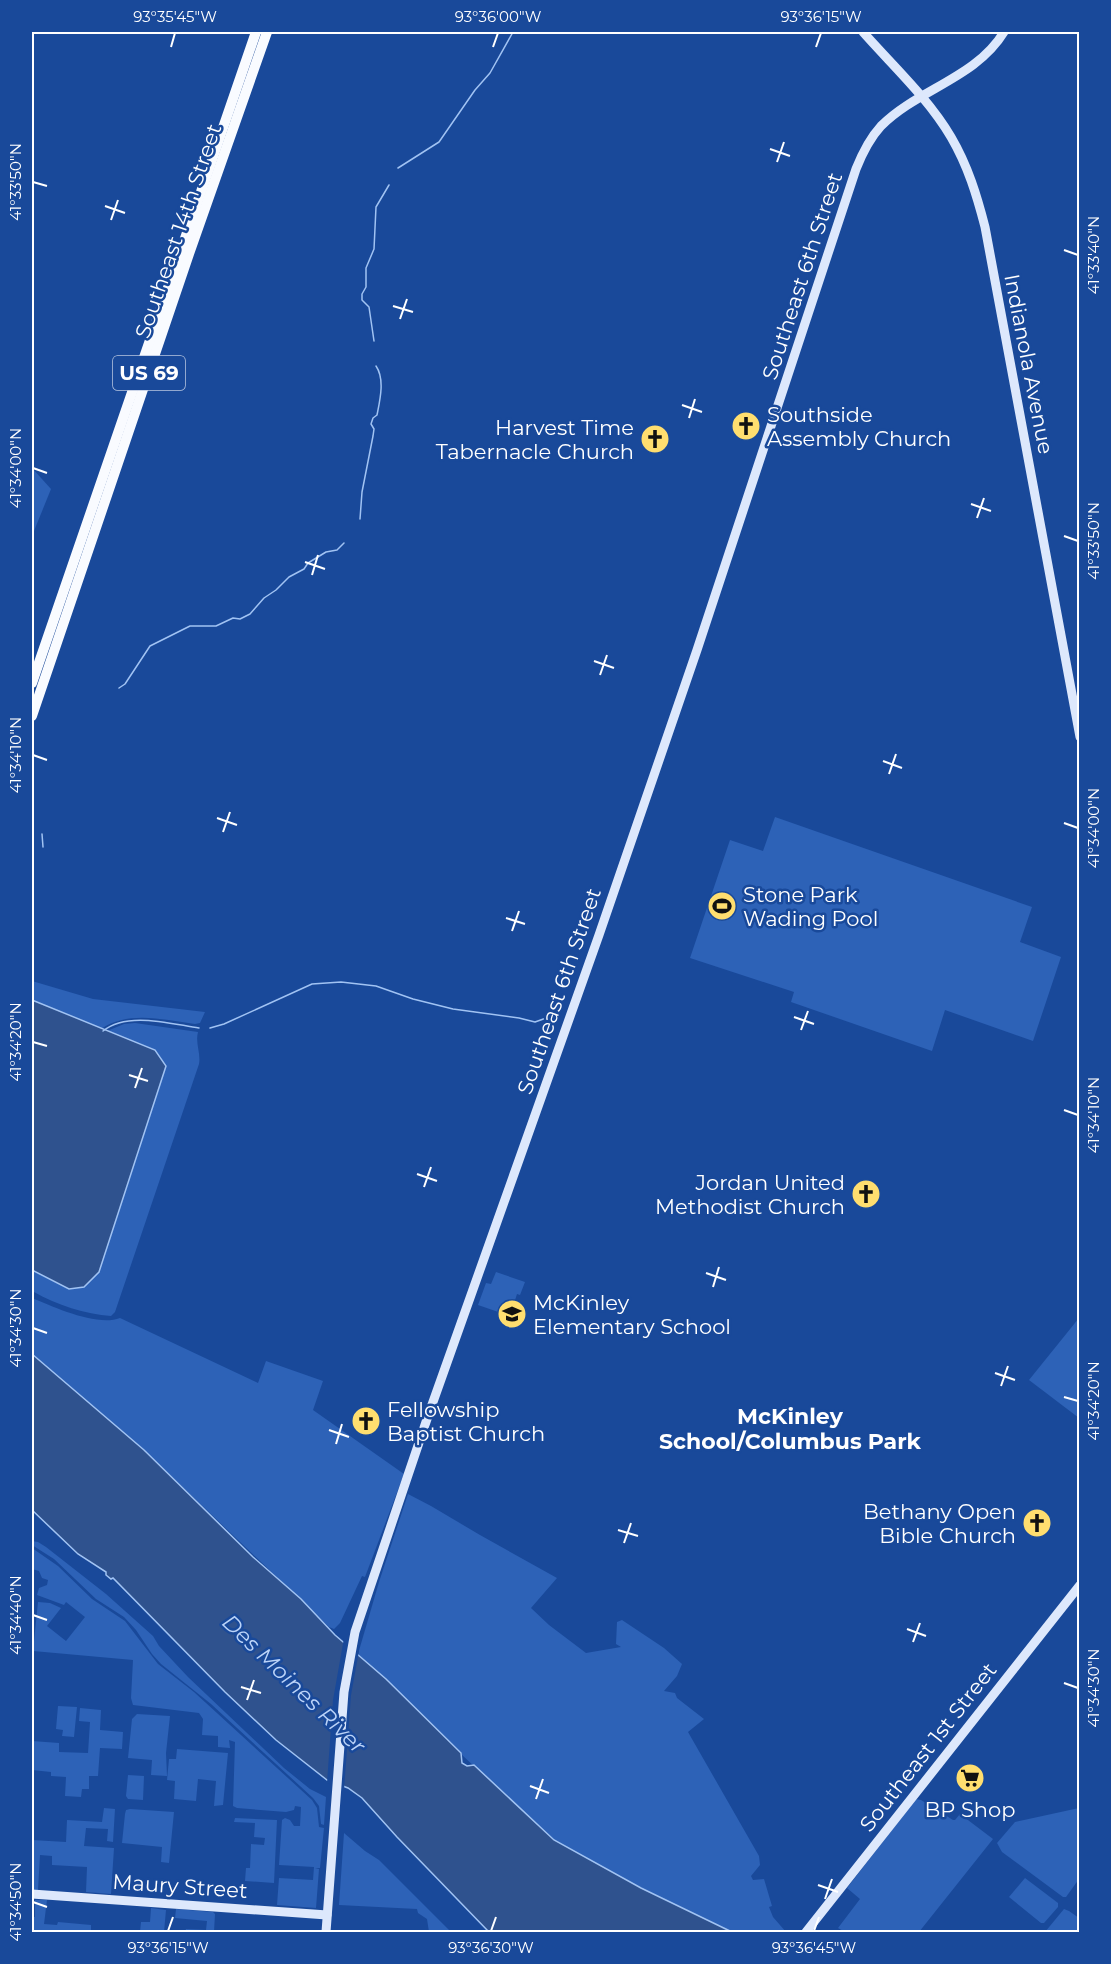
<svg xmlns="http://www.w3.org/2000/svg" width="1111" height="1964" viewBox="0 0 1111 1964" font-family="Montserrat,sans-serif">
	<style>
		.green { fill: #2d62b7 }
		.water { fill: #2f528e; stroke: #a1c3f3; stroke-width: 1.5 }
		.pier { fill: #19499a }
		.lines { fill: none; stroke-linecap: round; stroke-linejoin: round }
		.stream { stroke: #a1c3f3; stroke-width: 1.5 }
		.secondary { stroke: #dde8fc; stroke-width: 9 }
		.primary { stroke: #f9fbff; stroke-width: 10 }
		.ticks { fill: none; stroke: #fff; stroke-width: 2 }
		.labels { text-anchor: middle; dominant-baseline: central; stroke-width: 5; stroke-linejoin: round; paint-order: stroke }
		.shield { fill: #19499a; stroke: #bac8e1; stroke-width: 1.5 }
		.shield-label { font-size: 20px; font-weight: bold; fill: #fff }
		.street-label { font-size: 21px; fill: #fff; stroke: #19499a }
		.poi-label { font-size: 21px; fill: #fff; stroke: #19499a; text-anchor: start }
		.neighbourhood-label { font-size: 22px; font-weight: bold; fill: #fff; stroke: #19499a }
		.water-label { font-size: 22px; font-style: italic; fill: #bbd3f8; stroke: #19499a }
		.neatline { fill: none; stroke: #fff; stroke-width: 2 }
		.ticks-label { font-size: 15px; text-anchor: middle; fill: #fff }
	</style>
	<rect width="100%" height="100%" fill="#19499a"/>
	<g class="green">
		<path d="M32,468L51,489L32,536Z"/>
		<path d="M775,817L1032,907L1020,942L1061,957L1033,1041L945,1010L932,1051L791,1002L794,992L690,958L730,840L763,851Z"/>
		<path d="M32,981L93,999L205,1012L200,1023L195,1024C164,1020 129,1010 101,1029L32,1000Z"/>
		<path d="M135,1023L198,1032C195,1043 201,1053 199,1064L115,1312L111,1316C85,1314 57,1305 34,1292L32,1290V1270L69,1289L99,1272L166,1066L155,1050L107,1031L124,1024Z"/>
		<path d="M496,1272L525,1282L520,1295L517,1294L510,1316L478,1305L486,1283L491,1284Z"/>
		<path d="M32,1298C54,1307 97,1327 120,1318L258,1383L266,1361L323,1381L313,1410L404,1474L365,1577L362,1576L340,1623L334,1629L329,1627L144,1450L32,1354Z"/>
		<path d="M1079,1318V1418L1029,1380Z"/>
		<path d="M408,1494L431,1506L480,1535L557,1578L531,1608L549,1625L586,1653L621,1647L616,1644L617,1622L622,1620L664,1648L682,1664L677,1676L664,1691L675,1693L677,1698L704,1719L688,1732L759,1856L760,1865L751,1876L753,1880L764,1879L772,1906L769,1907L773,1917L786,1932H732L641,1888L554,1840L449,1743L358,1654L379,1582Z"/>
		<path d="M32,1541L38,1542L46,1547L106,1594L153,1636L159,1646L188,1677L284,1768L310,1789L326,1797L324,1825L321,1824L319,1806L313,1798L211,1704L161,1664L152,1654L136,1630L124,1617L96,1599L54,1559L32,1545Z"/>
		<path d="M32,1548L58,1566L92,1599L125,1621L158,1664L194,1692L312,1800L317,1808L319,1827L324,1828L320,1868H315L319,1869L316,1908L277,1905L279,1878L313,1880L314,1867L279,1865L282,1820L285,1818L290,1820L294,1826H300L301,1807L295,1806L294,1810L286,1812L237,1808L233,1806L235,1742L229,1740L230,1748L218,1747V1736L202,1735L203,1719L199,1713L133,1705L131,1698L133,1660L33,1651L38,1602L50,1603L61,1608L47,1626L66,1641L85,1617L66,1602L64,1605L37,1595L39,1588L47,1585L48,1580L42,1578L39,1571L32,1569Z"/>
		<path d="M58,1706L77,1707L74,1737L62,1736L63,1730L56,1729Z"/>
		<path d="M80,1708L101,1710L100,1730L123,1732L122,1749L100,1748L98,1776H89V1789H82L81,1797L65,1796L66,1777L51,1776V1772L32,1770V1741L59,1743V1752L88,1753L90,1722L79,1721Z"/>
		<path d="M137,1714L170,1716L166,1753L167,1776L151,1775L152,1760L128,1758L132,1719Z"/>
		<path d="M177,1749L228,1753L223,1805L214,1806L216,1781L198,1779L196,1801L174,1799L175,1781L167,1780L169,1759H176Z"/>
		<path d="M128,1775L144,1776L143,1800L128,1799L126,1796Z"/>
		<path d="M916,1799L921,1800L953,1820H955L960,1814L993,1839L919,1932H845L838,1928L860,1899L847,1888Z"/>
		<path d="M104,1808L115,1809L113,1842L107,1841L108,1829L86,1828L84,1846L114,1848L111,1894L86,1892L87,1867L52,1865V1856L40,1855L38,1890H32V1840L66,1842L67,1820L102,1822Z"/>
		<path d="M1079,1808V1879L1066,1897H1063L1002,1852L997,1843L1015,1822Z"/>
		<path d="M130,1809L174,1812L169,1863L161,1862L162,1847L122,1843L125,1814L126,1810Z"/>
		<path d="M235,1818L277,1820L274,1883L245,1881L246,1868H250L251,1844L264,1845L265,1838L254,1837L255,1823L234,1822Z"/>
		<path d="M344,1833L365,1851L379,1860L451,1932H429L427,1919L418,1913L417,1909L339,1905Z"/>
		<path d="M1025,1878L1058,1903V1907L1044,1923H1041L1009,1897Z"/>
		<path d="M35,1900H47L44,1924L57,1925L58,1922L91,1925V1932H32V1917H35Z"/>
		<path d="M151,1908L166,1910L164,1932H140L141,1922H150Z"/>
		<path d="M176,1909L213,1912L215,1914L214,1932H185L186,1929L206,1930L207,1921L175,1918Z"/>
		<path d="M1064,1909L1069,1911L1079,1918V1932H1045Z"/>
	</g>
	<g class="water">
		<path d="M32,1000L155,1050L166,1066L99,1272L84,1287L69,1289L32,1270Z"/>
		<path d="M32,1354L144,1450L253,1557L301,1599L335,1635L386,1679L461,1753L462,1763L467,1766L474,1765L554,1840L641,1888L732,1932H489L397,1837L362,1798L348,1788L327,1780L276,1740L225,1692L113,1578L111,1579L106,1575V1572L78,1554L32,1510Z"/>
	</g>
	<path class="pier" d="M344,1638L359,1651L351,1695L344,1790L327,1783L333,1700Z"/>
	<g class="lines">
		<g class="stream">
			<path d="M398,168L439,142L475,90L490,73L513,32"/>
			<path d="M374,341L369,307L362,300V294L366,287V268L374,249L376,207L389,185"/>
			<path d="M360,519L362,492L373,436L374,429L371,424L373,418L377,415C380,400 385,379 376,366"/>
			<path d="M119,688L125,684L150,646L190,626H216L233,618L240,619L250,614L264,598L276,590L289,577L304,569L308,563L326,552L337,550L344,543"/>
			<path d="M42,834L43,847"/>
			<path d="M210,1028L224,1024L312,984L341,982L376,986L413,999L453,1009L519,1018L535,1022L549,1017"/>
			<path d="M103,1031C127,1011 171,1024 199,1028"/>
		</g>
		<g class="secondary">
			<path d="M863,32C893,66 928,98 951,137C968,166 977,196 985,227L1080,737"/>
			<path d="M32,1894L327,1915"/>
			<path d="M326,1932L344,1692L355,1632L428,1416L599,935L697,650L856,169C862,154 870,138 881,126C918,89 976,78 1004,32"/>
			<path d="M806,1932L1080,1585"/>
		</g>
		<g class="primary">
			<path d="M32,683L256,32"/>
			<path d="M32,716L189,254L267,32"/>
		</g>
	</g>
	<path class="ticks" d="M171,47L175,33M493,47L498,33M816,47L821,33M770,149L790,156M777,162L784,142M33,182L47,186M105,206L125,213M111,220L118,200M1064,250L1078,255M393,306L413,312M400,319L407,299M682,405L702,412M689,418L695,399M33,468L47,473M971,504L991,511M977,518L984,498M1064,536L1078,541M305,562L325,569M312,575L318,555M594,661L614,668M600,675L607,655M33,755L47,760M883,761L902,768M889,774L896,754M217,818L237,825M1064,823L1078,828M223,832L230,812M506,918L525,924M512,931L519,911M794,1017L814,1024M801,1030L808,1011M33,1042L47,1046M129,1075L148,1081M135,1088L142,1068M1064,1110L1078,1115M417,1174L437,1181M424,1187L431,1167M706,1273L726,1280M713,1287L719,1267M33,1328L47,1333M995,1373L1015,1380M1001,1386L1008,1366M1064,1397L1078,1401M329,1430L349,1437M336,1444L342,1424M618,1530L638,1536M624,1543L631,1523M33,1615L47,1620M907,1629L926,1636M913,1642L920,1623M1064,1683L1078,1688M241,1687L261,1693M247,1700L254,1680M530,1786L549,1793M536,1799L543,1779M818,1885L838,1892M825,1899L832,1879M33,1902L47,1907M168,1931L173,1917M491,1931L496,1917M814,1931L819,1917"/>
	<defs>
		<g id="church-disc" transform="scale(1.5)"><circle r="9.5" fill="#ffde6f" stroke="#19499a"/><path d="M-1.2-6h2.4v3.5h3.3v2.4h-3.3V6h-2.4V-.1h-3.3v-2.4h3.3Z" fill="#111"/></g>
		<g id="stadium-disc" transform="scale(1.5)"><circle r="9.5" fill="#ffde6f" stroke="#19499a"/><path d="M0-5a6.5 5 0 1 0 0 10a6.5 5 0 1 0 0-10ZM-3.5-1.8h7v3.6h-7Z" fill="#111"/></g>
		<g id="school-disc" transform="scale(1.5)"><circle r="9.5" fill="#ffde6f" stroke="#19499a"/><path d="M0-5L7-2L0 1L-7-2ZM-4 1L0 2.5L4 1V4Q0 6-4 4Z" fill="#111"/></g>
		<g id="supermarket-disc" transform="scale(1.5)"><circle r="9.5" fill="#ffde6f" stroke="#19499a"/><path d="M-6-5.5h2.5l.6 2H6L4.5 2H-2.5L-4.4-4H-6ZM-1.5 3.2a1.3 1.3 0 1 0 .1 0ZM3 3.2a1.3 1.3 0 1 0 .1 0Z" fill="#111"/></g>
	</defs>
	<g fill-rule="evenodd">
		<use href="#church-disc" x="746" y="426"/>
		<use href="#church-disc" x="655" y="439"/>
		<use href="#stadium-disc" x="722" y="906"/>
		<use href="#church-disc" x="866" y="1194"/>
		<use href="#school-disc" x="512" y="1314"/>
		<use href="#church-disc" x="366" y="1421"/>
		<use href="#church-disc" x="1037" y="1523"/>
		<use href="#supermarket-disc" x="970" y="1778"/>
	</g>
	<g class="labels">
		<rect class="shield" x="113" y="356" width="72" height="34" rx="4.5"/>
		<g class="shield-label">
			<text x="149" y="373">US 69</text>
		</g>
		<g class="street-label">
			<text transform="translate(178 231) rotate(-71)">Southeast 14th Street</text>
			<text transform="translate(802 276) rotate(-72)">Southeast 6th Street</text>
			<text transform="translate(1029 364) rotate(79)">Indianola Avenue</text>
			<text transform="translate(559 991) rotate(-71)">Southeast 6th Street</text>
			<text transform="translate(928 1747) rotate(-52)">Southeast 1st Street</text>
			<text transform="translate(180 1886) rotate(4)">Maury Street</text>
		</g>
		<g class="poi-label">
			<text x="767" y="414">Southside<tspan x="767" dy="24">Assembly Church</tspan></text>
			<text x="634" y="427" text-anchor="end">Harvest Time<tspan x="634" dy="24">Tabernacle Church</tspan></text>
			<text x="743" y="894">Stone Park<tspan x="743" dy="24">Wading Pool</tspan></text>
			<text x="845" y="1182" text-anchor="end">Jordan United<tspan x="845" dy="24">Methodist Church</tspan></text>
			<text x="533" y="1302">McKinley<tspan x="533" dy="24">Elementary School</tspan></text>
			<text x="387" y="1409">Fellowship<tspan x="387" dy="24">Baptist Church</tspan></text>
			<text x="1016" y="1511" text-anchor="end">Bethany Open<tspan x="1016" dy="24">Bible Church</tspan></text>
			<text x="970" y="1809" text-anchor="middle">BP Shop</text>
		</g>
		<g class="neighbourhood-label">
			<text x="790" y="1416">McKinley<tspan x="790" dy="25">School/Columbus Park</tspan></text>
		</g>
		<g class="water-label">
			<text transform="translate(294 1684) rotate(44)">Des Moines River</text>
		</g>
	</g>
	<rect width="1111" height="1964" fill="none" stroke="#19499a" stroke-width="66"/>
	<rect x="33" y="33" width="1045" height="1898" class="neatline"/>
	<g class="ticks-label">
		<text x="175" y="22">93°35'45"W</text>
		<text x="498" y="22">93°36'00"W</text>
		<text x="821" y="22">93°36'15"W</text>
		<text transform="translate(16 182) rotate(-90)" y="5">41°33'50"N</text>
		<text transform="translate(1094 255) rotate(-90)" y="5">41°33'40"N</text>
		<text transform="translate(16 468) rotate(-90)" y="5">41°34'00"N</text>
		<text transform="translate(1094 541) rotate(-90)" y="5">41°33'50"N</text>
		<text transform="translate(16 755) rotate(-90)" y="5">41°34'10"N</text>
		<text transform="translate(1094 828) rotate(-90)" y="5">41°34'00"N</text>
		<text transform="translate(16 1042) rotate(-90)" y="5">41°34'20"N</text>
		<text transform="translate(1094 1115) rotate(-90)" y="5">41°34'10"N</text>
		<text transform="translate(16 1328) rotate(-90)" y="5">41°34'30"N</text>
		<text transform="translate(1094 1401) rotate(-90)" y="5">41°34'20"N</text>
		<text transform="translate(16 1615) rotate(-90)" y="5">41°34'40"N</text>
		<text transform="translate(1094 1688) rotate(-90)" y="5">41°34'30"N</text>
		<text transform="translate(16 1902) rotate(-90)" y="5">41°34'50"N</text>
		<text x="168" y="1953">93°36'15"W</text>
		<text x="491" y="1953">93°36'30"W</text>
		<text x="814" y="1953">93°36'45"W</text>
	</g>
</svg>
